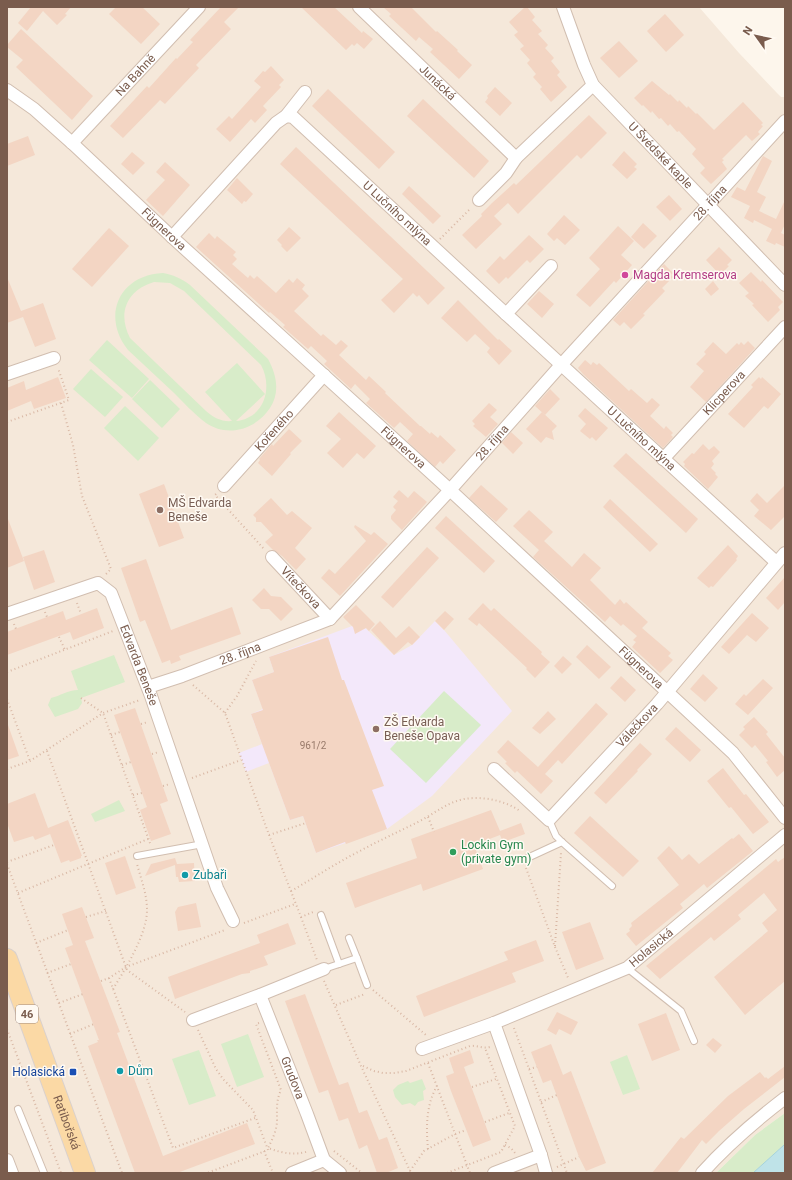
<svg xmlns="http://www.w3.org/2000/svg" width="792" height="1180" viewBox="0 0 792 1180" font-family="Roboto,sans-serif">
	<style>
		.residential { fill: #f5e8da }
		.education { fill: #f3e8fa }
		.green { fill: #d8ecc9; fill-rule: evenodd }
		.water { fill: #bfe3e8; stroke: #a5d3da }
		.building { fill: #f3d5c3 }
		.lines { fill: none; stroke-linecap: round; stroke-linejoin: round }
		.lane-casing { stroke: #d1beb0; stroke-width: 8 }
		.street-casing { stroke: #d1beb0; stroke-width: 14 }
		.primary-casing { stroke: #dad1cd; stroke-width: 22 }
		.path { stroke: #d9b8a5; stroke-width: 2; stroke-dasharray: 1 3; stroke-linecap: butt }
		.lane { stroke: #fff; stroke-width: 6 }
		.street { stroke: #fff; stroke-width: 12 }
		.primary { stroke: #fbd9a5; stroke-width: 20 }
		.hotel-dot { fill: #d1479c; stroke: #fffaf3; stroke-width: 1.5 }
		.education-dot { fill: #8d6e63; stroke: #fffaf3; stroke-width: 1.5 }
		.leisure-dot { fill: #2e9e5b; stroke: #fffaf3; stroke-width: 1.5 }
		.culture-dot { fill: #0f9aa8; stroke: #fffaf3; stroke-width: 1.5 }
		.transit-dot { fill: #1a4fb4; stroke: #fffaf3; stroke-width: 1.5 }
		.labels { text-anchor: middle; dominant-baseline: central; stroke-width: 3; stroke-linejoin: round; paint-order: stroke }
		.number-label { font-size: 10px; fill: #987a6a }
		.shield { fill: #fffaf3; stroke: #a28b7f; stroke-width: 1 }
		.shield-label { font-size: 11px; font-weight: bold; fill: #7a5c4d }
		.street-label { font-size: 12px; fill: #7a5c4d; stroke: #fffaf3 }
		.hotel-label { font-size: 12px; fill: #b23c85; stroke: #fffaf3; text-anchor: start }
		.education-label { font-size: 12px; fill: #785e54; stroke: #fffaf3; text-anchor: start }
		.leisure-label { font-size: 12px; fill: #27864d; stroke: #fffaf3; text-anchor: start }
		.culture-label { font-size: 12px; fill: #0d838f; stroke: #fffaf3; text-anchor: start }
		.transit-label { font-size: 12px; fill: #164399; stroke: #fffaf3; text-anchor: end }
	</style>
	<rect width="100%" height="100%" fill="#fdf6ec"/>
	<path class="residential" d="M7,7H699L739,53L777,93L781,97H785V1113L755,1135L716,1173H7Z"/>
	<path class="education" d="M435,621L444,630L512,711L432,796L387,829L316,853L303,816L290,820L269,763L246,772L239,753L262,744L251,714L263,709L252,680L274,672L269,657L360,623L394,655L412,645Z"/>
	<g class="green">
		<path d="M163,273C173,275 181,278 190,285L268,359C277,375 280,393 270,408C256,429 228,438 206,423C194,414 183,402 173,392C158,378 143,364 128,350C101,316 119,275 163,273ZM154,282L170,283L184,291L261,365C273,387 265,418 236,421L265,394L237,363L205,392L232,421C222,422 214,418 206,411L130,338C117,313 127,290 154,282Z"/>
		<path d="M107,340L149,379L132,398L89,360Z"/>
		<path d="M91,369L123,397L105,417L73,389Z"/>
		<path d="M150,380L180,409L162,428L132,399Z"/>
		<path d="M125,406L159,438L138,461L104,428Z"/>
		<path d="M114,655L125,682L81,698L82,703L78,709L55,717L48,705L51,698C60,696 68,690 78,690L71,671Z"/>
		<path d="M444,691L481,725L426,783L390,749Z"/>
		<path d="M119,800L125,811L95,822L91,814Z"/>
		<path d="M248,1034L264,1077L237,1087L221,1044Z"/>
		<path d="M199,1050L216,1096L189,1105L172,1059Z"/>
		<path d="M627,1055L640,1089L623,1095L610,1062Z"/>
		<path d="M422,1079L426,1089L423,1091L424,1100L418,1102L415,1106L410,1103L402,1105L395,1097L393,1090L398,1085L408,1081L410,1083Z"/>
		<path d="M785,1113V1144L753,1173H716L755,1135Z"/>
	</g>
	<path class="water" d="M785,1144V1173H753L784,1145Z"/>
	<g class="building">
		<path d="M31,7H71L65,14L67,15L57,25L43,11L27,31L18,23Z"/>
		<path d="M116,7H142L160,24L141,44L109,14Z"/>
		<path d="M221,7H239L224,22L231,29L196,65L199,68L165,104L160,100L123,138L110,126L147,86L149,88L176,58L177,59L193,42L190,40Z"/>
		<path d="M301,7H334L362,33L363,31L373,39L364,49L357,43L354,46L352,44L346,50Z"/>
		<path d="M383,7H411L436,32L437,31L458,50L457,51L472,65L459,79L430,52L433,49L419,37L416,41L389,16L391,14Z"/>
		<path d="M525,7H527L535,17L532,20L542,31L538,34L548,45L545,48L554,58L551,61L560,72L557,75L567,87L551,102L540,89L542,87L533,77L536,74L527,63L530,60L520,49L524,46L514,35L518,32L509,22Z"/>
		<path d="M665,14L684,35L666,52L647,31Z"/>
		<path d="M21,29L93,96L72,120L16,67L23,60L7,47V45Z"/>
		<path d="M619,41L638,61L619,78L600,58Z"/>
		<path d="M271,66L284,80L279,85L281,87L263,106L267,110L255,123L251,119L230,142L216,129L229,116L232,119L261,87L254,81L263,71L265,72Z"/>
		<path d="M652,81L669,95L670,94L678,102L679,100L687,108L688,106L696,114L697,113L714,130L743,102L763,123L761,125L763,126L758,132L760,134L752,141L746,135L722,159L724,160L722,162L727,169L711,184L700,173L705,168L692,154L696,149L679,131L677,132L670,124L668,126L661,118L659,119L652,111L651,113L643,105L642,106L634,98Z"/>
		<path d="M495,87L512,103L500,116L485,102L488,98L487,96Z"/>
		<path d="M328,89L395,152L379,169L312,106Z"/>
		<path d="M423,99L489,161L474,178L407,116Z"/>
		<path d="M589,115L607,133L581,159L577,155L518,214L508,203L494,216L502,224L476,249L462,235L482,216L481,214L492,203L514,183L516,185Z"/>
		<path d="M28,136L35,155L7,166V144Z"/>
		<path d="M296,147L445,288L428,305L419,295L417,297L413,293L394,313L381,300L403,279L280,164Z"/>
		<path d="M624,151L637,164L634,167L637,169L627,179L612,165Z"/>
		<path d="M132,152L145,163L133,175L121,164Z"/>
		<path d="M763,156L772,161L757,192L766,197L759,211L776,219L785,200V224L781,233L785,235V247L776,243L775,245L766,241L772,229L754,220L753,223L744,218L750,206L731,197L737,187L745,191Z"/>
		<path d="M165,162L190,185L163,216L146,200L165,180L156,172Z"/>
		<path d="M237,178L253,194L246,202L244,201L242,204L227,190Z"/>
		<path d="M409,186L441,216L433,224L402,194Z"/>
		<path d="M669,195L682,209L670,221L656,207Z"/>
		<path d="M564,215L580,230L565,245L557,238L554,241L547,234Z"/>
		<path d="M643,223L657,236L644,249L631,237Z"/>
		<path d="M618,226L634,241L621,255L632,265L616,283L614,281L590,307L576,295L600,269L589,258Z"/>
		<path d="M289,227L301,238L287,252L281,246L282,245L277,240Z"/>
		<path d="M109,228L129,246L92,287L72,269Z"/>
		<path d="M209,233L215,239L217,236L236,252L233,255L237,259L232,264L248,278L250,275L254,279L257,276L276,293L289,279L293,283L297,278L305,285L302,289L309,296L294,311L321,336L323,334L336,345L341,340L348,346L339,355L366,380L369,376L386,392L385,393L420,426H421L430,434L431,432L438,438L440,435L456,450L443,464L440,461L435,467L407,441L413,434L400,422L394,428L366,403L370,399L355,384L351,389L324,364L327,361L311,346L308,349L283,327L285,325L270,312L269,313L196,247Z"/>
		<path d="M529,235L544,249L530,263L527,260L508,279L506,277L499,284L486,271L500,256L504,260Z"/>
		<path d="M719,247L732,260L727,265L729,266L720,275L706,260Z"/>
		<path d="M664,264L673,273L671,275L673,277L662,288L665,291L643,314L645,315L631,329L624,322L620,326L613,320Z"/>
		<path d="M751,272L761,282L762,280L783,302L778,307L780,310L768,322L752,305L754,304L745,296L749,293L739,283Z"/>
		<path d="M7,277L21,311L43,303L56,339L35,347L23,317L7,323Z"/>
		<path d="M713,281L719,289L711,296L705,289Z"/>
		<path d="M539,291L554,304L542,318L527,304Z"/>
		<path d="M458,300L498,340L499,339L512,351L499,365L487,352L490,348L475,334L467,342L441,318Z"/>
		<path d="M748,341L755,348L706,402L690,387L704,371L696,364L706,354L704,352L713,342L726,354L737,343L739,345L741,342L744,345Z"/>
		<path d="M585,360L591,365L593,362L597,365L599,363L629,391L631,389L647,403L652,398L660,405L650,416L664,429L666,426L673,433L671,435L673,437L663,448L583,374L578,368Z"/>
		<path d="M58,377L66,398L34,409L31,401L7,411V388L24,381L26,390Z"/>
		<path d="M759,377L761,379L762,377L781,394L768,409L764,406L744,428L728,414L753,387L751,385Z"/>
		<path d="M550,389L560,399L545,415L535,406Z"/>
		<path d="M489,403L497,410L490,417L498,424L486,437L473,426L475,424L472,421Z"/>
		<path d="M585,408L608,428L596,441L592,437L590,439L580,431L586,424L578,416Z"/>
		<path d="M339,412L376,446L364,459L357,453L343,468L327,453L341,439L326,426Z"/>
		<path d="M542,412L557,426L552,431L554,440L546,437L541,443L526,429Z"/>
		<path d="M289,429L302,441L290,453L291,454L272,476L258,463L260,460L259,459L272,444L273,446Z"/>
		<path d="M511,432L523,443L513,454L502,443Z"/>
		<path d="M703,444L709,450L714,446L720,452L712,461L714,464L711,468L716,473L715,474L718,477L708,489L684,466L685,464L683,462L692,453L694,454Z"/>
		<path d="M626,453L698,519L686,533L613,466Z"/>
		<path d="M164,484L184,538L159,547L139,494Z"/>
		<path d="M481,485L508,509L496,522L469,498Z"/>
		<path d="M785,485V516L771,530L754,516L759,510L750,501L757,493L767,503Z"/>
		<path d="M399,490L408,498L414,491L427,502L402,530L391,519V516L396,510L393,507L398,501L393,497Z"/>
		<path d="M271,498L287,515L292,511L312,528L295,548L306,559L296,570L282,556L273,550L265,542L273,535L261,522H256V518L253,515Z"/>
		<path d="M610,499L658,544L650,552L603,507Z"/>
		<path d="M529,510L553,532L544,541L572,567L584,553L601,568L590,580L615,605L620,599L624,604L626,602L648,622L642,628L671,653L668,656L673,660L660,673L632,647L636,642L633,640L637,636L623,624L621,626L610,616L605,622L533,557L539,550L513,526Z"/>
		<path d="M446,516L495,561L484,573L435,528Z"/>
		<path d="M7,519H8L24,561L7,568Z"/>
		<path d="M355,525L371,535L374,532L388,544L340,596L321,578L329,569L335,574L366,541L354,527Z"/>
		<path d="M728,545L738,556L736,559L737,560L713,587L711,586L709,588L697,578Z"/>
		<path d="M427,547L439,558L393,608L381,597Z"/>
		<path d="M44,550L55,582L34,590L23,557Z"/>
		<path d="M146,559L171,630L232,607L241,634L179,656L181,660L171,664L170,660L162,663L145,620L140,622L121,568Z"/>
		<path d="M785,577V602L778,610L766,598Z"/>
		<path d="M264,588L271,596L281,597L293,609L281,621L269,609H261L252,600Z"/>
		<path d="M483,603L491,611L494,608L542,652L541,654L550,662L535,678L526,669L527,668L479,623L477,626L468,619Z"/>
		<path d="M356,605L375,624L369,631L366,628L355,634L353,627L343,617Z"/>
		<path d="M97,608L104,628L73,640L70,632L7,655V632L63,611L66,620Z"/>
		<path d="M445,611L454,619L444,630L435,621Z"/>
		<path d="M752,613L769,628L756,642L747,635L729,654L721,647Z"/>
		<path d="M380,621L396,638L409,626L420,637L412,645L408,642L394,655L371,630Z"/>
		<path d="M328,637L342,680H344L384,786L372,790L387,829L346,844L345,842L316,853L303,816L290,820L269,763L251,714L263,710L252,680L274,672L269,657Z"/>
		<path d="M587,645L611,667L599,679L576,657Z"/>
		<path d="M563,656L572,664L562,674L554,666Z"/>
		<path d="M703,674L718,688L705,702L690,689Z"/>
		<path d="M621,676L636,690L625,702L610,688Z"/>
		<path d="M763,679L773,688L748,715L735,704L744,694L746,696Z"/>
		<path d="M596,703L608,714L562,764L558,760L545,774L553,781L541,794L517,771L515,773L505,763L507,762L497,752L508,740L538,767Z"/>
		<path d="M135,708L168,801L160,804L171,834L151,841L140,810L147,807L114,715Z"/>
		<path d="M548,711L556,719L540,734L532,728Z"/>
		<path d="M754,717L768,732L766,734L785,758V770L777,777L766,762L768,761L755,745L752,748L739,735L745,729L743,727Z"/>
		<path d="M8,725L19,756L7,760V726Z"/>
		<path d="M676,727L701,750L690,762L665,739Z"/>
		<path d="M640,743L652,754L637,770L638,771L606,804L594,793Z"/>
		<path d="M723,768L744,795L746,794L769,822L753,834L731,807L729,808L707,781Z"/>
		<path d="M35,793L48,828L68,820L82,856H81V858L70,862L69,860L61,863L49,831L50,834L35,840L33,836L14,842L7,823V804Z"/>
		<path d="M491,810L500,831L521,823L525,834L503,842L500,835L474,845L483,869L423,891L421,884L355,908L346,883L417,858L411,839Z"/>
		<path d="M590,816L639,861L623,877L574,833Z"/>
		<path d="M739,834L753,851L707,888L704,884L680,904L683,908L636,946L626,934L630,931L629,929L632,926L631,923L679,885L657,858L669,846L682,860L689,854L699,864L732,838L733,839Z"/>
		<path d="M125,856L136,888L116,895L105,863Z"/>
		<path d="M785,857V981L760,1002L745,1015L714,977L768,931L762,923L777,910L764,893L738,915L741,919L714,941L711,937L660,979L646,966L776,859L778,862Z"/>
		<path d="M175,858L177,864L194,863L195,881L179,882L178,877H176L175,865L145,876L151,864Z"/>
		<path d="M196,903L201,927L178,931L175,912L178,907Z"/>
		<path d="M82,907L94,938L85,941L120,1032L117,1033L163,1156L247,1123L255,1144L177,1173H135L88,1046L98,1042L97,1040H99L65,948L73,945L62,914Z"/>
		<path d="M590,922L604,959L576,970L562,932Z"/>
		<path d="M288,923L296,944L264,956L268,965L250,971V973L242,974L175,999L168,977L260,943L257,935Z"/>
		<path d="M536,940L544,961L512,973L516,982L424,1017L416,996L508,960L504,952Z"/>
		<path d="M305,994L339,1085L348,1082L359,1113L367,1110L379,1140L387,1137L398,1168L386,1173H377L367,1145L359,1149L348,1118L339,1121L328,1090L319,1093L285,1001Z"/>
		<path d="M557,1012L578,1022L571,1035L559,1029L556,1035L547,1030Z"/>
		<path d="M666,1013L680,1050L652,1061L638,1024Z"/>
		<path d="M713,1038L722,1045L715,1053L706,1045Z"/>
		<path d="M551,1044L563,1075L571,1071L606,1163L586,1171L579,1157L551,1080L543,1083L531,1052Z"/>
		<path d="M470,1050L474,1063L464,1067L491,1140L473,1147L451,1091L446,1076L454,1073L449,1058Z"/>
		<path d="M785,1066V1077L744,1109L719,1131L706,1144L702,1140L677,1173H652L681,1137L684,1139L728,1096L760,1072L765,1078L766,1077L768,1079Z"/>
	</g>
	<g class="lines">
		<g class="lane-casing">
			<g id="lane">
				<path d="M549,820L556,836L562,842L612,886"/>
				<path d="M137,856L203,844"/>
				<path d="M523,860L562,842"/>
				<path d="M321,915L339,964"/>
				<path d="M349,938L357,958"/>
				<path d="M627,968L681,1011L694,1041"/>
				<path d="M324,969L357,958L367,985"/>
				<path d="M18,1109L44,1173"/>
			</g>
		</g>
		<g class="street-casing">
			<g id="street">
				<path id="s1" d="M359,7L516,158"/>
				<path id="s2" d="M563,7L584,65L593,85L785,285"/>
				<path id="s3" d="M7,90L34,109L72,143L172,237L450,490L733,753L785,818"/>
				<path id="s4" d="M286,116L293,117L506,314L776,562"/>
				<path id="s5" d="M72,143L199,7"/>
				<path d="M479,200L506,173L516,158L593,85"/>
				<path d="M172,237L276,123L286,116L305,92"/>
				<path d="M506,314L551,266"/>
				<path d="M7,374L54,358"/>
				<path id="s6" d="M663,459L785,327"/>
				<path id="s7" d="M224,486L324,375"/>
				<path id="s8" d="M272,557L330,619"/>
				<path id="s9" d="M7,614L98,583L111,593L151,696L217,888L233,921"/>
				<path id="s10" d="M148,687L182,676L330,619L450,490L561,365L785,121"/>
				<path id="s11" d="M494,769L549,820L657,704L785,553"/>
				<path id="s12" d="M260,995L307,1114L324,1160"/>
				<path d="M193,1020L260,995L324,969"/>
				<path d="M494,1023L541,1155L546,1173"/>
				<path id="s13" d="M422,1049L494,1023L627,968L785,835"/>
				<path d="M7,1160L12,1173"/>
				<path d="M292,1173L324,1160L340,1173"/>
				<path d="M494,1173L541,1155"/>
				<path d="M702,1173C727,1145 755,1121 785,1098"/>
			</g>
		</g>
		<g class="primary-casing">
			<g id="primary">
				<path id="s14" d="M7,959L85,1173"/>
			</g>
		</g>
		<g class="path">
			<path d="M440,239L471,208"/>
			<path d="M61,403L73,445L82,496L111,569L106,574"/>
			<path d="M7,422L69,400L58,368"/>
			<path d="M216,494L215,495L264,549"/>
			<path d="M77,603L81,614"/>
			<path d="M45,612L47,617"/>
			<path d="M14,624L16,629"/>
			<path d="M59,637L65,650"/>
			<path d="M7,672L113,631"/>
			<path d="M193,685L225,713L269,835L301,917L313,912"/>
			<path d="M81,698L103,713L151,846"/>
			<path d="M7,699L30,761"/>
			<path d="M225,713L237,696L256,661"/>
			<path d="M141,724L148,722"/>
			<path d="M111,735L120,732"/>
			<path d="M47,751L127,970L185,1012"/>
			<path d="M152,754L159,752"/>
			<path d="M122,765L131,762"/>
			<path d="M7,769L30,761L103,713L140,700"/>
			<path d="M192,778L241,760"/>
			<path d="M163,786L170,784"/>
			<path d="M133,795L142,793"/>
			<path d="M428,817L434,832"/>
			<path d="M269,835L306,823"/>
			<path d="M7,862L54,845"/>
			<path d="M7,864L122,1173"/>
			<path d="M526,868L555,947L569,980"/>
			<path d="M291,891C314,878 336,863 360,851C380,840 400,831 420,821C435,813 448,802 464,799C482,796 504,800 520,811"/>
			<path d="M18,893L148,839"/>
			<path d="M86,917L106,911"/>
			<path d="M301,917L317,960"/>
			<path d="M244,923L295,904"/>
			<path d="M36,943L68,930"/>
			<path d="M555,946L561,853"/>
			<path d="M47,973L71,964"/>
			<path d="M109,978L173,1148L255,1118"/>
			<path d="M101,981L109,978L126,967L225,930"/>
			<path d="M324,981L361,1066L411,1173"/>
			<path d="M113,989C126,968 147,934 147,910C147,894 141,879 137,864"/>
			<path d="M373,990L426,1035"/>
			<path d="M59,1003L83,994"/>
			<path d="M336,1005L365,994"/>
			<path d="M259,1023L256,1024L281,1090C276,1101 277,1109 277,1121C277,1130 272,1140 268,1148C282,1153 294,1156 309,1151"/>
			<path d="M514,1028L567,1173"/>
			<path d="M7,1029L61,1173"/>
			<path d="M198,1030L216,1069L223,1079L253,1110L268,1150L207,1173"/>
			<path d="M70,1034L94,1024"/>
			<path d="M428,1063L470,1173"/>
			<path d="M363,1066L374,1071L383,1073H394L406,1071L470,1046C477,1045 483,1049 490,1047"/>
			<path d="M529,1069L537,1067"/>
			<path d="M472,1087L496,1079"/>
			<path d="M541,1102L557,1095"/>
			<path d="M485,1122L509,1113"/>
			<path d="M505,1145L511,1148L515,1153"/>
			<path d="M428,1149C426,1127 426,1105 437,1086"/>
			<path d="M264,1151L273,1173"/>
			<path d="M334,1151L362,1173"/>
			<path d="M557,1167L579,1157"/>
			<path d="M410,1171L424,1151L455,1134L466,1130"/>
			<path d="M447,1173L501,1152L515,1126L485,1048"/>
		</g>
		<use href="#lane" class="lane"/>
		<use href="#street" class="street"/>
		<use href="#primary" class="primary"/>
	</g>
	<circle class="hotel-dot" cx="625" cy="275" r="4"/>
	<g class="education-dot">
		<circle cx="160" cy="510" r="4"/>
		<circle cx="376" cy="729" r="4"/>
	</g>
	<circle class="leisure-dot" cx="453" cy="852" r="4"/>
	<g class="culture-dot">
		<circle cx="185" cy="875" r="4"/>
		<circle cx="120" cy="1071" r="4"/>
	</g>
	<rect class="transit-dot" x="69" y="1068" width="8" height="8" rx="2"/>
	<g class="labels">
		<g class="number-label">
			<text x="313" y="745">961/2</text>
		</g>
		<rect class="shield" x="16" y="1005" width="22" height="18" rx="3"/>
		<g class="shield-label">
			<text x="27" y="1014">46</text>
		</g>
		<g class="street-label">
			<text stroke="none"><textPath href="#s5" startOffset="93">Na Bahně</textPath></text>
			<text stroke="none"><textPath href="#s1" startOffset="109">Junácká</textPath></text>
			<text stroke="none"><textPath href="#s2" startOffset="181">U Švédské kaple</textPath></text>
			<text stroke="none"><textPath href="#s10" startOffset="758">28. října</textPath></text>
			<text stroke="none"><textPath href="#s4" startOffset="149">U Lučního mlýna</textPath></text>
			<text stroke="none"><textPath href="#s3" startOffset="210">Fügnerova</textPath></text>
			<text stroke="none"><textPath href="#s6" startOffset="90">Klicperova</textPath></text>
			<text stroke="none"><textPath href="#s7" startOffset="75">Kořeného</textPath></text>
			<text stroke="none"><textPath href="#s4" startOffset="481">U Lučního mlýna</textPath></text>
			<text stroke="none"><textPath href="#s10" startOffset="434">28. října</textPath></text>
			<text stroke="none"><textPath href="#s3" startOffset="534">Fügnerova</textPath></text>
			<text stroke="none"><textPath href="#s8" startOffset="42">Vítečkova</textPath></text>
			<text stroke="none"><textPath href="#s10" startOffset="98">28. října</textPath></text>
			<text stroke="none"><textPath href="#s9" startOffset="190">Edvarda Beneše</textPath></text>
			<text stroke="none"><textPath href="#s3" startOffset="858">Fügnerova</textPath></text>
			<text stroke="none"><textPath href="#s11" startOffset="204">Válečkova</textPath></text>
			<text stroke="none"><textPath href="#s13" startOffset="252">Holasická</textPath></text>
			<text stroke="none"><textPath href="#s12" startOffset="89">Grudova</textPath></text>
			<text stroke="none"><textPath href="#s14" startOffset="174">Ratibořská</textPath></text>
		</g>
		<g class="hotel-label">
			<text x="633" y="275">Magda Kremserova</text>
		</g>
		<g class="education-label">
			<text x="168" y="503">MŠ Edvarda<tspan x="168" dy="14">Beneše</tspan></text>
			<text x="384" y="722">ZŠ Edvarda<tspan x="384" dy="14">Beneše Opava</tspan></text>
		</g>
		<g class="leisure-label">
			<text x="461" y="845">Lockin Gym<tspan x="461" dy="14">(private gym)</tspan></text>
		</g>
		<g class="culture-label">
			<text x="193" y="875">Zubaři</text>
			<text x="128" y="1071">Dům</text>
		</g>
		<g class="transit-label">
			<text x="65" y="1072">Holasická</text>
		</g>
	</g>
	<rect width="792" height="1180" fill="none" stroke="#7a5c4d" stroke-width="16"/>
	<g transform="translate(756 36) rotate(303)" stroke="#fffaf3" stroke-width="3" paint-order="stroke">
	<path d="M0-3L7 15L0 10L-7 15Z" fill="#7a5c4d"/>
	<text y="-6" font-size="11" font-weight="bold" text-anchor="middle" fill="#7a5c4d">N</text>
	</g>
</svg>
